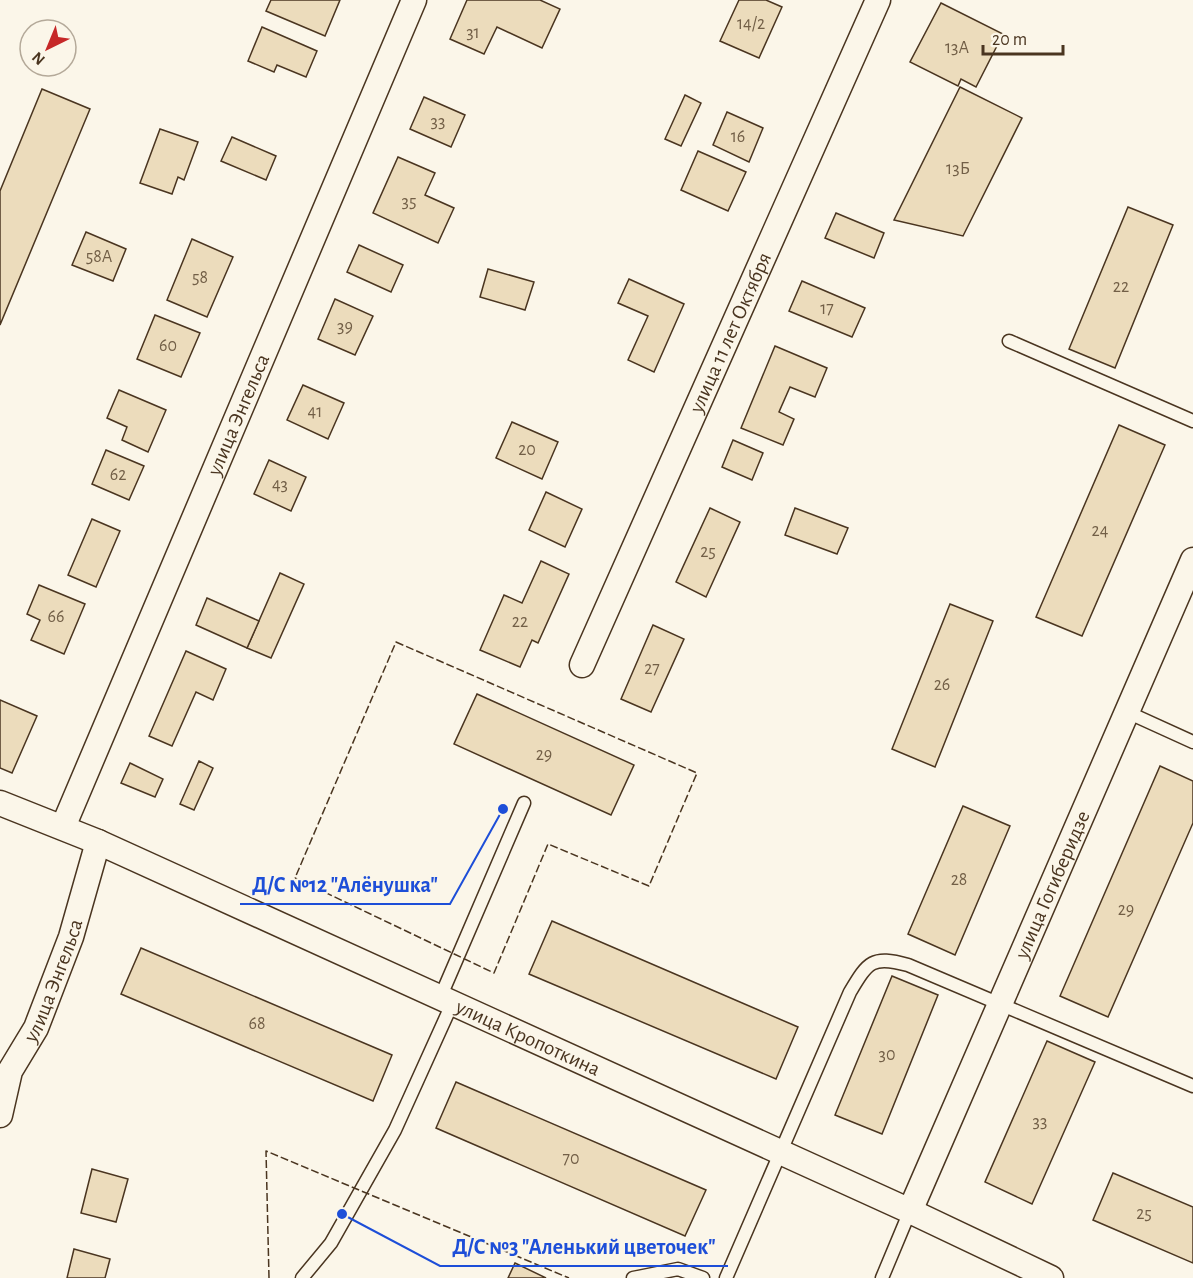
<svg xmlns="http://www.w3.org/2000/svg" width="1193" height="1278" viewBox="0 0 1193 1278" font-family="'Alegreya Sans',sans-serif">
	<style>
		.building { fill: #ecdcbc; stroke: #4a3520; stroke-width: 1.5 }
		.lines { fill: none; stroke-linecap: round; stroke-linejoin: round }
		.lane-casing { stroke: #4a3520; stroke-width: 15 }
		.street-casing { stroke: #4a3520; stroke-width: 27 }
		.lane { stroke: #fbf6e9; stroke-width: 12 }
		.street { stroke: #fbf6e9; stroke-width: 24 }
		.fence { stroke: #4a3520; stroke-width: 1.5; stroke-dasharray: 8 3; stroke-linecap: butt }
		.labels { text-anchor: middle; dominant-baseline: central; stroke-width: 4.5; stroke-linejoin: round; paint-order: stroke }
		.number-label { font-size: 18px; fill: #725f47 }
		.street-label { font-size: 21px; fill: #4a3520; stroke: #fbf6e9 }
		.leader { fill: none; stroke: #1d4ed8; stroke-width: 2 }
		.callout-dot { fill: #1d4ed8; stroke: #fbf6e9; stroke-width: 2 }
		.callout-label { font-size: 22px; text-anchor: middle; font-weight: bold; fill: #1d4ed8; stroke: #fbf6e9; stroke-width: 4.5; stroke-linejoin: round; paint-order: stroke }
	</style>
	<rect width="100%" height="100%" fill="#fbf6e9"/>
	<g class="building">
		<path d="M271,0H340L325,36L266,11Z"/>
		<path d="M467,0H540L560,9L542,48L497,27L484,54L450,39Z"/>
		<path d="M739,0H766L782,7L759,58L720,41Z"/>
		<path d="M941,3L1003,34L976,87L961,79L958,86L910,62Z"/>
		<path d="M262,27L317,51L306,77L277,65L274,72L248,61Z"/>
		<path d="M960,87L1022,118L963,236L894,220Z"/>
		<path d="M42,89L90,109L0,325V191Z"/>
		<path d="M685,95L701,103L681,146L665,139Z"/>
		<path d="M424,97L465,115L451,147L410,129Z"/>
		<path d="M727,112L763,128L749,162L713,145Z"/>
		<path d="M160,129L198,142L184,180L178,177L172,194L140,183Z"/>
		<path d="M232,137L276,156L266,180L221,161Z"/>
		<path d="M698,151L746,172L728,211L681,190Z"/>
		<path d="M398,157L435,173L425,195L454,208L438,243L373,213Z"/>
		<path d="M1128,207L1173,225L1115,368L1069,349Z"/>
		<path d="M836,213L884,233L874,258L825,238Z"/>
		<path d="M86,232L126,249L113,281L72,265Z"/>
		<path d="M192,239L233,257L207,317L167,300Z"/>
		<path d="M359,245L403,265L391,292L347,272Z"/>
		<path d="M488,269L534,282L525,310L480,297Z"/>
		<path d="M629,279L684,304L654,372L628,360L648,316L618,303Z"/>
		<path d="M802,281L865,308L852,337L789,311Z"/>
		<path d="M335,299L373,316L355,355L318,339Z"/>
		<path d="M155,315L200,333L181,377L137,359Z"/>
		<path d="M775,346L827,368L815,397L790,387L779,412L794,419L783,445L741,428Z"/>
		<path d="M303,385L344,403L328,439L287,420Z"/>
		<path d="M119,390L166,410L148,452L122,440L127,427L107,418Z"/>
		<path d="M512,422L558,442L542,479L496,458Z"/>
		<path d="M1119,425L1165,445L1082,636L1036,617Z"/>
		<path d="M733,440L763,453L752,480L722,467Z"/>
		<path d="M106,450L144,466L129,500L92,484Z"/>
		<path d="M269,460L306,477L291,511L254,494Z"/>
		<path d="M546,492L582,509L565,547L529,530Z"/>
		<path d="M710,508L740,522L706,597L676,582Z"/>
		<path d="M795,508L848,528L837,554L785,535Z"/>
		<path d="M92,519L120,531L96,587L68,575Z"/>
		<path d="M541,561L569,574L538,643L532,640L520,667L480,650L504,595L522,603Z"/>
		<path d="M280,573L304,584L271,658L247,648Z"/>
		<path d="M39,585L85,604L64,654L31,640L40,620L27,614Z"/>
		<path d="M207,598L259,621L247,648L196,625Z"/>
		<path d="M950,604L993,621L935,767L892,749Z"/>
		<path d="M653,625L684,639L651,712L621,699Z"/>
		<path d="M186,651L226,669L213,700L196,692L172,746L149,736Z"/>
		<path d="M477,694L634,765L611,815L454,744Z"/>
		<path d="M0,700L37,716L12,773L0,768Z"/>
		<path d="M199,761L213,768L194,810L180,804Z"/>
		<path d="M130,763L163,779L155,797L121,783Z"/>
		<path d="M1160,766L1193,781V823L1108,1017L1060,996Z"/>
		<path d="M963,806L1010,826L955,955L908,934Z"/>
		<path d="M552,921L798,1027L776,1079L529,974Z"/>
		<path d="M141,948L392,1055L373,1101L121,994Z"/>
		<path d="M892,976L938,995L882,1134L835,1115Z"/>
		<path d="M1047,1041L1095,1062L1032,1204L985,1182Z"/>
		<path d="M456,1082L706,1190L685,1236L436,1128Z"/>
		<path d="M92,1169L128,1179L116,1222L81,1213Z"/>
		<path d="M1113,1173L1193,1207V1263L1093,1220Z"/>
		<path d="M74,1249L110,1259L105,1278H67Z"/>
		<path d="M515,1263L546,1278H508Z"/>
	</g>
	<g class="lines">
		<g class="lane-casing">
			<g id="lane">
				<path d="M1009,341L1193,421"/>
				<path d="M1127,712L1193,742"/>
				<path d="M440,998L524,803"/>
				<path d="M302,1278L331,1243L395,1130L452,1004"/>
				<path d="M633,1278L678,1269L703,1278"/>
				<path d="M726,1278L850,992C868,962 872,955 908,965L1193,1086"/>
				<path d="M882,1278L910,1211"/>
			</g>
		</g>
		<g class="street-casing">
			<g id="street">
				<path id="s1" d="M582,665L878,0"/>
				<path id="s2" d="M0,803L98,842L910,1211L1051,1278"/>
				<path id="s3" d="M63,827L414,0"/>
				<path id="s4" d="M0,1115L10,1071L36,1028L71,937L98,842"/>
				<path id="s5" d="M910,1211L1193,560"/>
			</g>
		</g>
		<use href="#lane" class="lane"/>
		<use href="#street" class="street"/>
		<g class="fence">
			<path d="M396,642L697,773L649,886L548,844L494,973L295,878Z"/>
			<path d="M269,1278L266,1151L569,1278"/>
		</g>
	</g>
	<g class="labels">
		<g class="number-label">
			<text x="751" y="24">14/2</text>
			<text x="473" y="33">31</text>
			<text x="957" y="48">13А</text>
			<text x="438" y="122">33</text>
			<text x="738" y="137">16</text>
			<text x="958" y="169">13Б</text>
			<text x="409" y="202">35</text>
			<text x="99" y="257">58А</text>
			<text x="200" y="278">58</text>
			<text x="1121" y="287">22</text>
			<text x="827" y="309">17</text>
			<text x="345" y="327">39</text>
			<text x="168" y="346">60</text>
			<text x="315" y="412">41</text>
			<text x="527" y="450">20</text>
			<text x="118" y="475">62</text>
			<text x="280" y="485">43</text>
			<text x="1100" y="531">24</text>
			<text x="708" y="552">25</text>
			<text x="56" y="617">66</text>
			<text x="520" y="622">22</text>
			<text x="652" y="669">27</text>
			<text x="942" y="685">26</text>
			<text x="544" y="755">29</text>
			<text x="959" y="880">28</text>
			<text x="1126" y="910">29</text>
			<text x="257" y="1024">68</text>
			<text x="887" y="1055">30</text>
			<text x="1040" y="1122">33</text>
			<text x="571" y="1159">70</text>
			<text x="1144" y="1214">25</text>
		</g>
		<g class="street-label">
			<text stroke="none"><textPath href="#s1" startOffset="364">улица 11 лет Октября</textPath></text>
			<text stroke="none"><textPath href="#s3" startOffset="448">улица Энгельса</textPath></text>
			<text stroke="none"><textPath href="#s5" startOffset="356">улица Гогиберидзе</textPath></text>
			<text stroke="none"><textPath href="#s4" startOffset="146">улица Энгельса</textPath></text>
			<text stroke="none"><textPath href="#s2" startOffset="578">улица Кропоткина</textPath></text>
		</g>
	</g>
	<path class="leader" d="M503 809L450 904H240M342 1214L440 1266H728"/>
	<g class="callout-dot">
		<circle cx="503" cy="809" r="6"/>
		<circle cx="342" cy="1214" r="6"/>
	</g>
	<g class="callout-label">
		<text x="345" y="892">Д/С №12 "Алёнушка"</text>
		<text x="584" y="1254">Д/С №3 "Аленький цветочек"</text>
	</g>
	<g transform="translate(48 48) rotate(223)"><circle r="28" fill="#fbf6e9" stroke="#b4a999" stroke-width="1.5"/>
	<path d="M0-4.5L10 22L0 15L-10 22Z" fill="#c62828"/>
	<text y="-9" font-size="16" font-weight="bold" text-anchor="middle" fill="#4a3520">N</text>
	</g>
	<path d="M983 45v9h80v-9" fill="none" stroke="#4a3520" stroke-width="3"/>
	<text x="992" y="45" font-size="18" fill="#4a3520" stroke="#fbf6e9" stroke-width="4.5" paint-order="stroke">20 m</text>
</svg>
